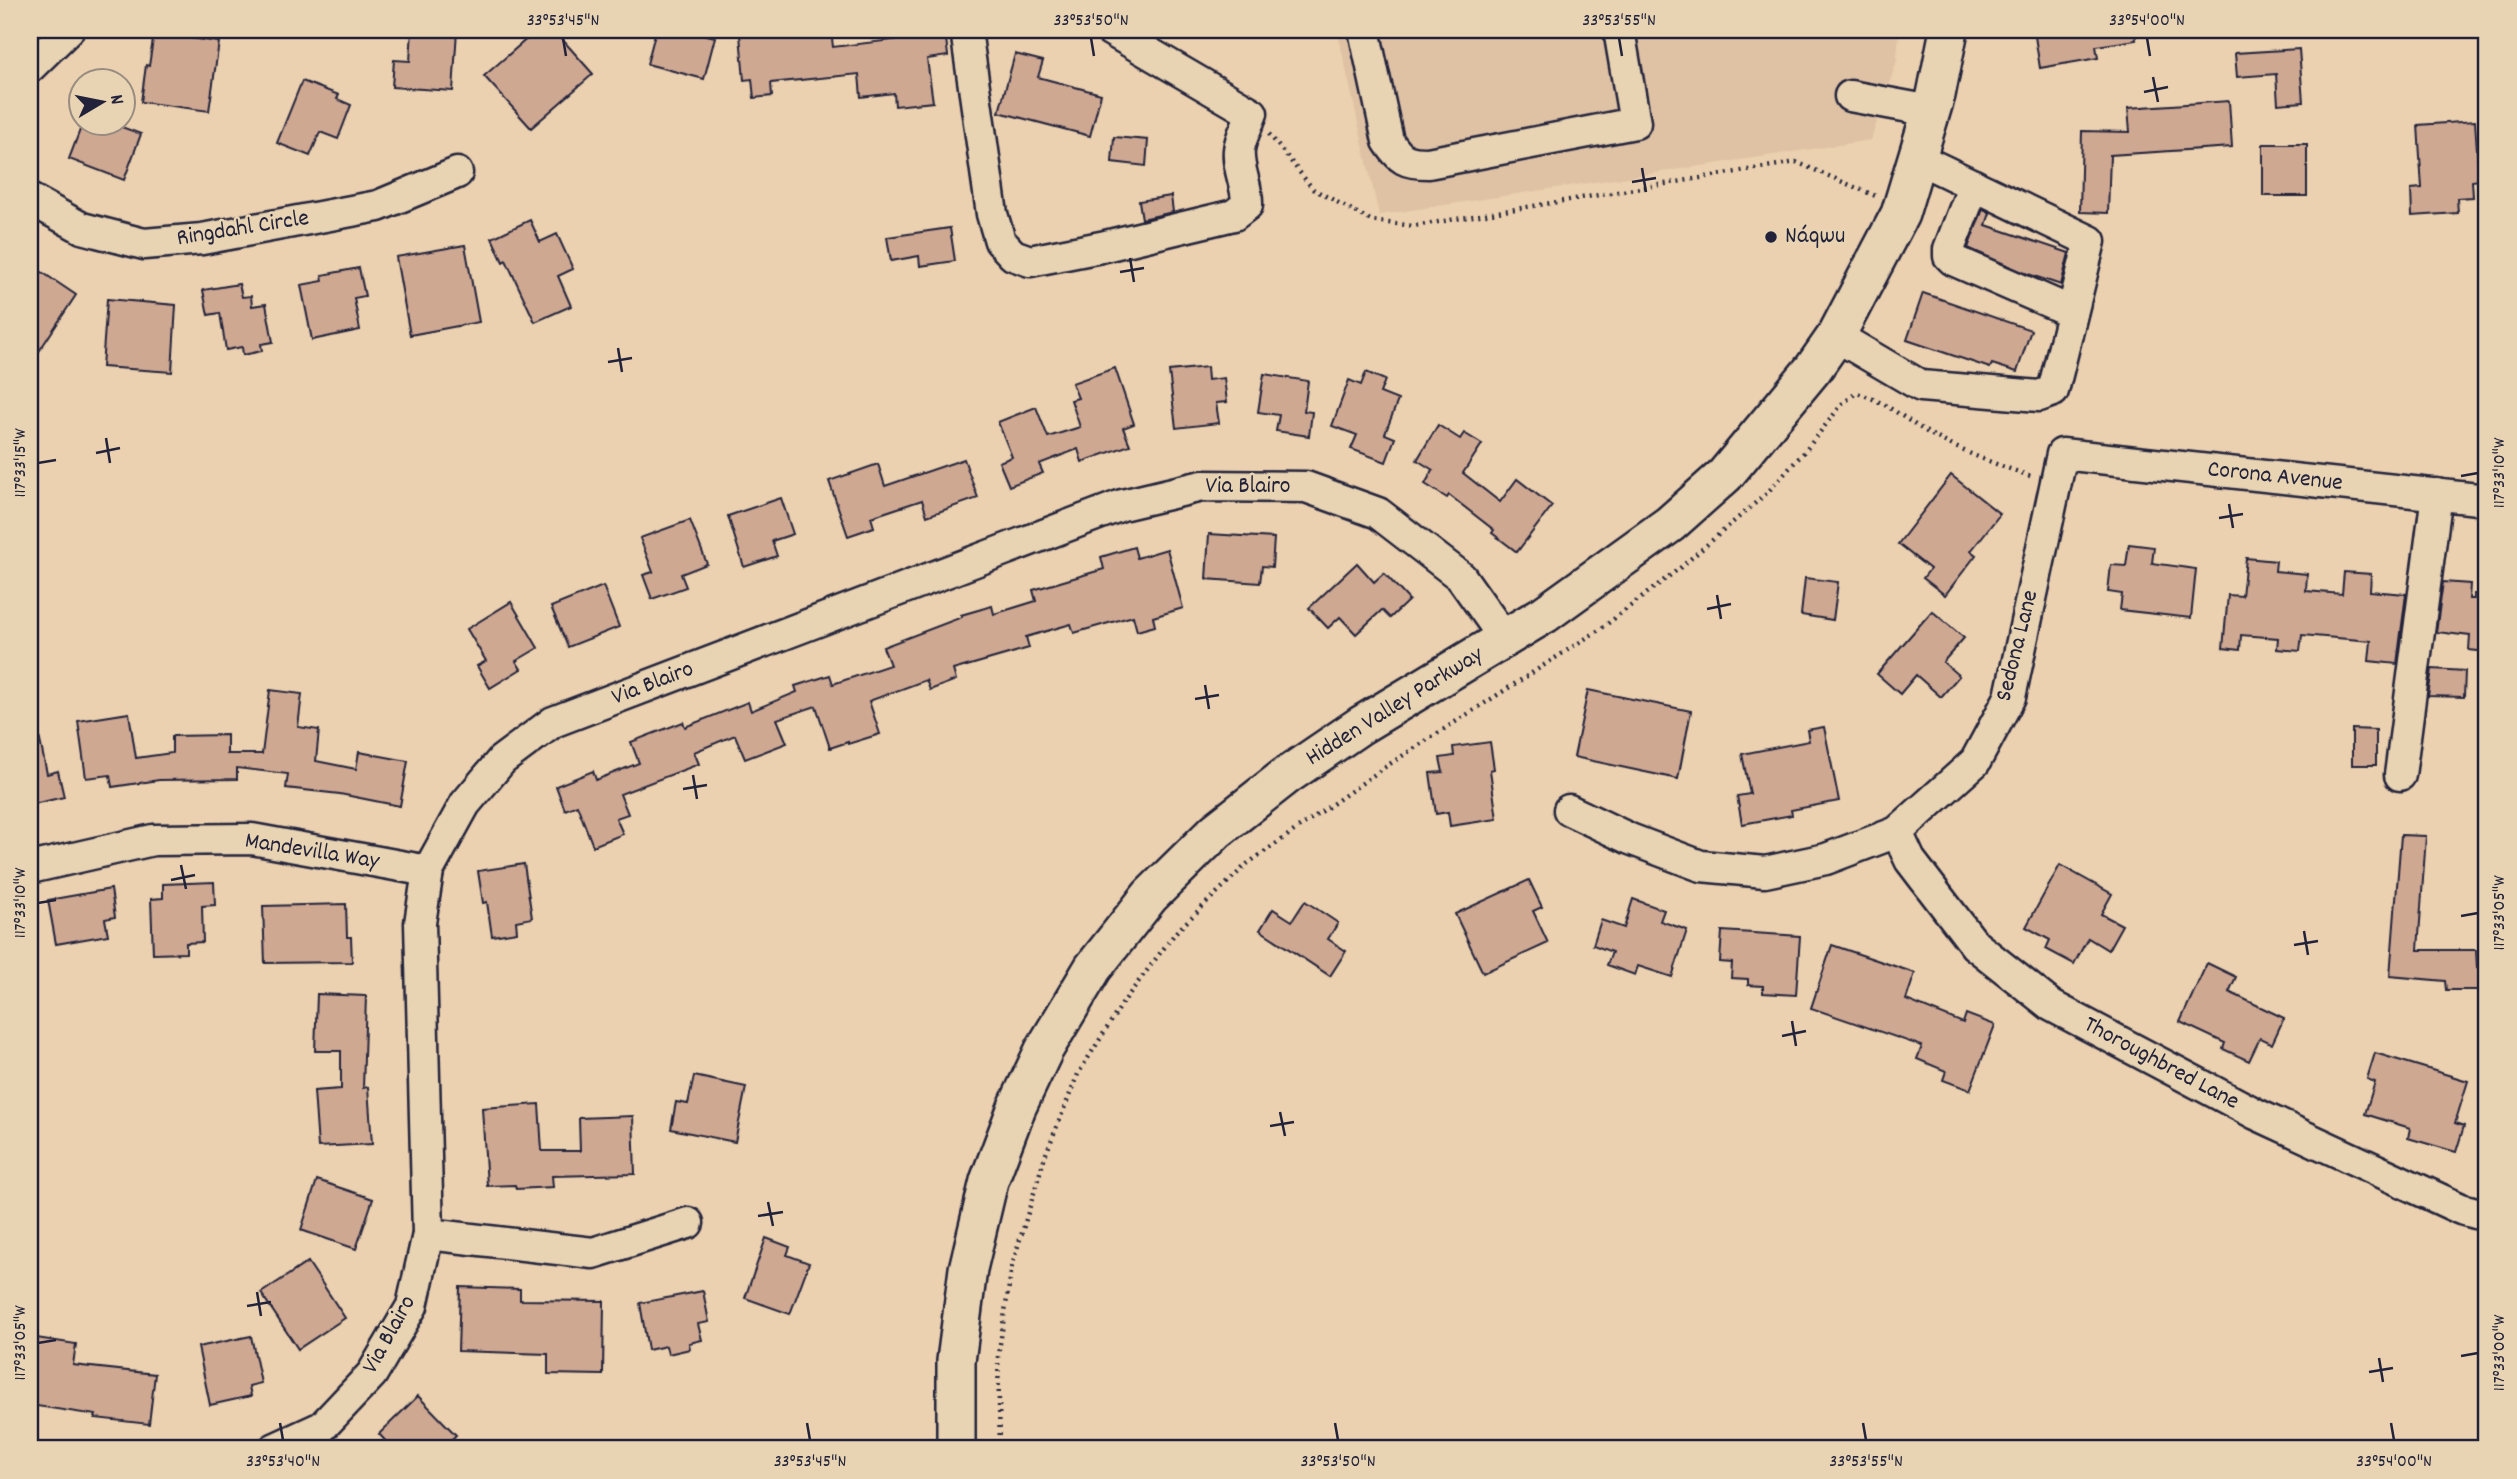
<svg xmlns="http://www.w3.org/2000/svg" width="2517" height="1479" viewBox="0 0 2517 1479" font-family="Dekko,sans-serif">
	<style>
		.built { fill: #dfc2a4 }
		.building { fill: #cfa892; stroke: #22223b; stroke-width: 2 }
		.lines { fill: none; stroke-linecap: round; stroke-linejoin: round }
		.minor-casing { stroke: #22223b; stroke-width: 35 }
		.major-casing { stroke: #22223b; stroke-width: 42 }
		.path { stroke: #22223b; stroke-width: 4.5; stroke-dasharray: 2 5; stroke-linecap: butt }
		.minor { stroke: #e8d4b2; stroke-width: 30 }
		.major { stroke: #e8d4b2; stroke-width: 37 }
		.ticks { fill: none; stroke: #22223b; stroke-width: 2.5 }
		.poi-dot { fill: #22223b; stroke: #e8d4b2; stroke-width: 2.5 }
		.labels { text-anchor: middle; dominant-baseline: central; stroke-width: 5; stroke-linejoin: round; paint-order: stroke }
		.street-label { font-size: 24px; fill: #22223b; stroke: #e8d4b2 }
		.poi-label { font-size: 24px; fill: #22223b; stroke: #e8d4b2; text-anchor: start }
		.neatline { fill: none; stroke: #22223b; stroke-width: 2.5 }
		.ticks-label { font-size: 18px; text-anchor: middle; fill: #22223b }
	</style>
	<rect width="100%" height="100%" fill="#ebd1af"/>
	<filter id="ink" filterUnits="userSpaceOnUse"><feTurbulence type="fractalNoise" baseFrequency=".0143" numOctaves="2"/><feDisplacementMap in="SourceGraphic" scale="14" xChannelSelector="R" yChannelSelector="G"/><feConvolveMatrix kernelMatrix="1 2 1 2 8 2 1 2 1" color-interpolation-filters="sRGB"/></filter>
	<g filter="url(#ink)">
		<path class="built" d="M1337,30H1899L1897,60L1871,140L1379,215Z"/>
		<g class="building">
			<path d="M412,30H457L453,91L392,87L394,60L410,61Z"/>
			<path d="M537,30H554L593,74L531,128L484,76Z"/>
			<path d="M656,30L677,35L678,30H687L715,37L704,79L647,64Z"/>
			<path d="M795,30H831L833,47L910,38L909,34L945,30L948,56L927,59L933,102L895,106L894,93L861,97L859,74L771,83L772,96L754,98L752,79L744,80L740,35Z"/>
			<path d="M2034,30H2135L2136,40L2096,46L2098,58L2040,68Z"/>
			<path d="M154,33L219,42L209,111L141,102L146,65L149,66Z"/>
			<path d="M2299,49L2303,102L2278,104L2276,74L2237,77L2235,53Z"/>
			<path d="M1015,54L1043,61L1038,77L1101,94L1090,136L999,112Z"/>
			<path d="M302,81L339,95L337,99L351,105L338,139L320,132L310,156L277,143Z"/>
			<path d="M2229,101L2232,147L2110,155L2108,213L2080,212L2082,131L2130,132L2128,108Z"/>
			<path d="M2475,121L2479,180L2472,181L2473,197L2457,198L2458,213L2412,216L2411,189L2422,188L2418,125Z"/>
			<path d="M83,122H108L141,134L124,180L69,159Z"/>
			<path d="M1114,137L1148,140L1146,166L1112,162Z"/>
			<rect x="2263" y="144" width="44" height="52"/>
			<path d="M1171,196L1173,212L1142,219L1139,201Z"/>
			<path d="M1983,209L1990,213L1986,225L2069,253L2061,285L2025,273L1968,248Z"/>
			<path d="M530,220L540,242L557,234L573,269L558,276L571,306L535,322L506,260L503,262L492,238Z"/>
			<path d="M950,228L955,261L920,266L919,256L891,261L887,237Z"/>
			<path d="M465,245L479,322L410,335L396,257Z"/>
			<path d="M30,264L76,295L30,365Z"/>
			<path d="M359,268L365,296L354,298L360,330L312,340L301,285L323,281L322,275Z"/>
			<path d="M239,284L242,297L251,296L252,306L266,304L273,342L261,344L262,351L243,355L242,347L226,350L220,313L208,315L203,290Z"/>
			<path d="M1923,293L2031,330L2017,372L1992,364L1990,368L1907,340Z"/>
			<path d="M107,299L176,305L172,372L102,367Z"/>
			<path d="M1207,367L1208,380L1224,378L1227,402L1216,403L1219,423L1176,428L1169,371Z"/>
			<path d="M1115,368L1134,424L1123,428L1130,445L1082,462L1078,449L1039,464L1043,473L1009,486L999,462L1012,457L998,422L1036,407L1048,437L1080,427L1071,400L1078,398L1072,383Z"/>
			<path d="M1366,372L1385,380L1380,393L1398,400L1385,434L1395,438L1386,462L1351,449L1357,435L1332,426L1349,380L1361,385Z"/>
			<path d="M1264,374L1308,381L1304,411L1312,412L1309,436L1276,431L1279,415L1258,412Z"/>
			<path d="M1438,425L1460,439L1464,433L1482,444L1463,473L1500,502L1517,479L1552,506L1517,552L1492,533L1494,530L1449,495L1447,498L1425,484L1433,470L1417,460Z"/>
			<path d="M964,459L978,498L927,516L922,500L871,517L874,527L848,536L829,481L878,464L885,486Z"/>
			<path d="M1951,475L2000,514L1971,551L1976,555L1945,595L1923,578L1930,569L1898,544Z"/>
			<path d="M781,498L793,534L772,541L777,556L744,567L728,516Z"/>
			<path d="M690,520L707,564L681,574L686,587L652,599L643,575L653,572L640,538Z"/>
			<path d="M1209,534L1274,538L1272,567L1262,566L1260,583L1206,579Z"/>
			<path d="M2129,544L2154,547L2152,563L2196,569L2191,618L2120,610L2122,594L2108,592L2111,565L2126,566Z"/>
			<path d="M1134,547L1137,558L1167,549L1183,608L1153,617L1155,626L1137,631L1133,616L1074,633L1071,624L1026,637L1029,648L953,670L956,680L930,690L926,680L869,701L880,734L848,744V742L830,748L816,706L777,719L787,743L745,759L735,735L694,752L699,764L620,794L628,814L616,818L623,834L593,846L577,805L565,810L556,786L593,771L596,780L639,763L631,742L683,722L685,727L748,702L751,711L797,692L795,686L830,675L833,684L890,665L883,647L962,617L961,615L992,606L994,614L1036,601L1033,590L1104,569L1101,557Z"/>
			<path d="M2246,558L2276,561L2275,571L2307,574L2306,591L2342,594L2344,572L2371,574L2370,591L2406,594L2397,664L2369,661L2371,641L2302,635L2300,651L2277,649L2278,638L2241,635L2240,650L2223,648L2228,595L2242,596Z"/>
			<path d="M1357,563L1374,582L1384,573L1409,600L1390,618L1382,610L1356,634L1340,617L1328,628L1309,608Z"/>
			<path d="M1805,578L1838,582L1833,620L1801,615Z"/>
			<path d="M2443,582L2470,584L2469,599H2474V594H2487V652L2469,650L2470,636L2436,632Z"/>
			<path d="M603,586L619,627L568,647L551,607Z"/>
			<path d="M511,602L538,648L516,661L521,669L490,688L477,666L486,661L467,629Z"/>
			<path d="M1932,611L1964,638L1943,662L1959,676L1941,697L1916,675L1900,694L1877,674Z"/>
			<path d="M2432,669L2465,671L2464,697L2428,696Z"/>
			<path d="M270,690L302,694L298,727L319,730L316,761L356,769L359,752L408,761L400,806L340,794L286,788L288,774L237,768V779L159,780L112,787L110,775L86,778L78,721L129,713L136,758L172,753V736L227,735V754H262Z"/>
			<path d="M1588,690L1691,711L1678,779L1574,757Z"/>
			<path d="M1824,727L1839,801L1791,810L1792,815L1742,824L1737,796L1750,794L1742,754L1809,741L1807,730Z"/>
			<path d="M2352,729L2376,730V765H2352Z"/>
			<path d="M38,731L47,774L58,771L64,797L33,804L30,792V732Z"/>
			<path d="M1490,742L1494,769L1490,770L1497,819L1450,826L1448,812L1436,814L1430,773L1443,772L1440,758L1454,756L1453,747Z"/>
			<path d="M2401,835L2426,836L2418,950H2476L2477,968L2487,970V990H2446L2445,981L2390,976Z"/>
			<path d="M524,864L532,918L516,921L517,932L492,936L487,902L483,903L478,871Z"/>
			<path d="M2060,865L2112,894L2101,914L2122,925L2108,950L2088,938L2074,964L2046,949L2050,940L2026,927Z"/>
			<path d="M1529,880L1542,907L1533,911L1548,943L1483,973L1455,914Z"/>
			<path d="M214,882L215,905L202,906L203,942L186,943V953L153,954L151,899L163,898V884Z"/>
			<path d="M111,889L115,917L105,919L108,935L56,944L48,900Z"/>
			<path d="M1633,899L1664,910L1660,921L1687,930L1672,977L1638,966L1635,975L1607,965L1612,952L1593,945L1601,920L1624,928Z"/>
			<path d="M1305,901L1338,923L1328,939L1346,951L1330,976L1260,930L1273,909L1292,921Z"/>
			<path d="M346,904L347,937H351L352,962L265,963L263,906Z"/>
			<path d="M1722,931L1800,936L1796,995L1763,993V986L1748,985V979L1731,978L1732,963L1720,962Z"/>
			<path d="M1832,945L1915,973L1906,1000L1963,1023L1966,1014L1995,1025L1970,1090L1943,1080L1946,1071L1917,1059L1922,1046L1811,1008Z"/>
			<path d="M2207,963L2236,977L2229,992L2284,1018L2272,1044L2260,1038L2249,1061L2223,1049L2225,1043L2180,1022Z"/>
			<path d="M317,994L366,996L363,1088L368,1087L372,1144L318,1147L314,1091L341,1089V1051H315Z"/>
			<path d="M2375,1053L2468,1081L2455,1123L2464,1126L2456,1152L2408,1138L2410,1128L2365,1114L2375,1082L2367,1079Z"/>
			<path d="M694,1076L746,1087L735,1142L671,1129L676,1102L688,1104Z"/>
			<path d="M539,1104L542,1151H580L579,1118L633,1116L635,1174L552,1176L553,1187L516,1189L515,1185L487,1186L482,1108Z"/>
			<path d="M317,1180L373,1199L356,1249L301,1230Z"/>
			<path d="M766,1238L790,1247L787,1255L809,1263L790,1314L745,1298Z"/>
			<path d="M308,1262L345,1318L298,1349L261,1293Z"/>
			<path d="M460,1287L520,1289V1300L604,1301L603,1375L548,1374V1354L458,1351Z"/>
			<path d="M703,1291L709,1322L698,1324L702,1340L689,1343L690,1349L668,1354L666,1346L648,1350L640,1303Z"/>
			<path d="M251,1336L261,1383L249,1386L251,1396L210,1405L198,1347Z"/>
			<path d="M30,1337L76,1344L73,1365L155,1374L149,1424L95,1418L96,1415L30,1405Z"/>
			<path d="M418,1396L456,1435L442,1449H393L379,1434Z"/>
		</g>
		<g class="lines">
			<g class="minor-casing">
				<g id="minor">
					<path d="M966,30L992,214L1000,241L1013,255L1030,261L1101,247L1234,215L1247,205C1248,186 1237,169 1239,150C1240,138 1248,125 1252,113L1110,30"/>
					<path d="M1364,30L1388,141C1401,160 1405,163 1428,163L1635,123L1619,30"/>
					<path d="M30,67L68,30"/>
					<path d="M1850,96L1931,111"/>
					<path d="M1974,185L1949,249V256L1953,260L2072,312"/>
					<path d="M30,199L82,228L144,244L202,239L378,206L457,173"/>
					<path d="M1836,336L1921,386L2039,396L2053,391L2090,241L1917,158"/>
					<path d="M2400,775L2437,494"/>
					<path d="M1569,810L1630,839L1701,866L1765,872L1826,859L1897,832L1975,762L2010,697L2062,454L2487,500"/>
					<path d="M1897,832L1910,860L1975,945L2052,1006L2256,1114L2461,1209L2487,1216"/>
					<path d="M30,868L153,840L252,839L428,871"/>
					<path d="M428,1234L593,1253L688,1223"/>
					<path d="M274,1449L322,1427L372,1374L412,1306L428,1234L420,923L428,871L465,804L502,760L553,722L1122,505L1202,486L1306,487L1378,513L1461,577L1505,639"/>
				</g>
			</g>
			<g class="major-casing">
				<path id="major" d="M956,1449V1361L968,1269L989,1181L1017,1107L1044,1050L1093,968L1150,896L1216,831L1286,776L1361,725L1545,614L1670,524L1725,475L1813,369L1836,336L1900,214L1936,95L1949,30"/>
			</g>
			<g class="path">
				<path d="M1269,134L1313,189L1372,221L1414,226L1796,162L1878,197"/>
				<path d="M1000,1449L998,1357L1012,1266L1045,1156L1078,1074L1124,1001L1176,932L1247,864L1385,767L1602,628L1681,567L1767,493L1806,450L1842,404L1856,393C1885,400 1906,421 1932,435C1964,453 1998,465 2033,477"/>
			</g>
			<use href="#minor" class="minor"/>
			<use href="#major" class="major"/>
		</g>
	</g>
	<path class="ticks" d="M563,38L566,56M1091,38L1094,56M1619,38L1622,56M2147,38L2150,56M2153,77L2158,102M2144,92L2168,87M1642,168L1646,192M1632,182L1656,178M1130,258L1134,282M1120,272L1144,268M618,348L622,372M608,362L632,358M106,438L110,463M96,453L120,448M38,463L56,460M2461,476L2478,473M2229,504L2233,528M2219,518L2243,514M1717,595L1721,619M1707,609L1731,604M1205,685L1209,709M1195,699L1219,695M693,775L697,799M683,789L707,785M181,865L186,889M171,880L195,875M38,903L56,900M2461,916L2478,913M2304,931L2308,955M2294,945L2318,941M1792,1021L1796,1046M1782,1036L1806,1031M1280,1112L1285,1136M1270,1126L1294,1122M768,1202L773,1226M758,1216L783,1212M257,1292L261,1316M247,1306L271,1302M38,1343L56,1340M2461,1356L2478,1353M2379,1358L2383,1382M2369,1372L2393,1368M280,1423L283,1440M807,1423L810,1440M1335,1423L1338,1440M1863,1423L1866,1440M2391,1423L2394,1440"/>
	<circle class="poi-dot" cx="1771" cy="237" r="7"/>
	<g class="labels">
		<g class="street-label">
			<text transform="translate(243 229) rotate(-9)">Ringdahl Circle</text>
			<text transform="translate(2275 477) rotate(6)">Corona Avenue</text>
			<text x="1248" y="487">Via Blairo</text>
			<text transform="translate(2018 646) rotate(-76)">Sedona Lane</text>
			<text transform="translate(653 684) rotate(-21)">Via Blairo</text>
			<text transform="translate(1395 707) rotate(-32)">Hidden Valley Parkway</text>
			<text transform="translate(312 852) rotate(9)">Mandevilla Way</text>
			<text transform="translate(2161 1064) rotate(28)">Thoroughbred Lane</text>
			<text transform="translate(390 1335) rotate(-61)">Via Blairo</text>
		</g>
		<g class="poi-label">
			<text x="1785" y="237">Náqwu</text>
		</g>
	</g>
	<rect width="2517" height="1479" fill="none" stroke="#e8d4b2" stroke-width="77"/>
	<g transform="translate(102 102) rotate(80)"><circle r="33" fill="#e8d4b2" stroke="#998d82" stroke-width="2"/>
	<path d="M0-5L12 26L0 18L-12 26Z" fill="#22223b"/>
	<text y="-10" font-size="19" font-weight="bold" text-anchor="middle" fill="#22223b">N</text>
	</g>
	<rect x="38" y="38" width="2440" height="1402" class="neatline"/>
	<g class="ticks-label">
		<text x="563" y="25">33°53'45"N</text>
		<text x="1091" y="25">33°53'50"N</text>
		<text x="1619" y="25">33°53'55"N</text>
		<text x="2147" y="25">33°54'00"N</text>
		<text transform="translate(19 463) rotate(-90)" y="6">117°33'15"W</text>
		<text transform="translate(2498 473) rotate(-90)" y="6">117°33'10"W</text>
		<text transform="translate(19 903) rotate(-90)" y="6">117°33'10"W</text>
		<text transform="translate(2498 913) rotate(-90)" y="6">117°33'05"W</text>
		<text transform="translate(19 1343) rotate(-90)" y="6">117°33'05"W</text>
		<text transform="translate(2498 1353) rotate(-90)" y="6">117°33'00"W</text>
		<text x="283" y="1466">33°53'40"N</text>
		<text x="810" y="1466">33°53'45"N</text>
		<text x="1338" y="1466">33°53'50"N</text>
		<text x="1866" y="1466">33°53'55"N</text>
		<text x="2394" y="1466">33°54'00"N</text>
	</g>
</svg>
